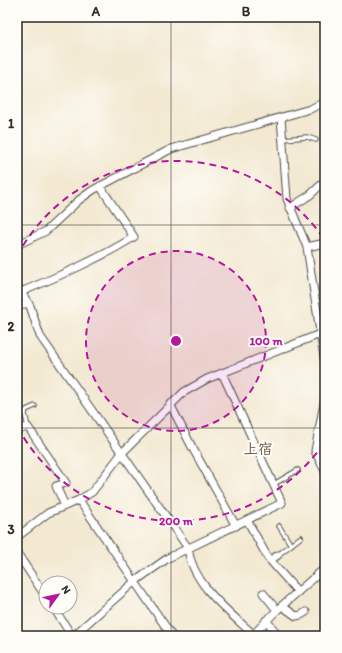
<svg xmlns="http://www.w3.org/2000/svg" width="342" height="653" viewBox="0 0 342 653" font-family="Itim,'Klee One',sans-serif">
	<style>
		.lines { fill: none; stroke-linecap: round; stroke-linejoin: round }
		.lane-casing { stroke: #494844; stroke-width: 5.5 }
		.street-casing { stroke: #494844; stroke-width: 9 }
		.lane { stroke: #fff; stroke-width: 3.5 }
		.street { stroke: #fff; stroke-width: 7 }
		.grid { fill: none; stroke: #2b2b2b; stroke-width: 1; stroke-opacity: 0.55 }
		.ring { fill: none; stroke: #b5179e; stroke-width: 2; stroke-dasharray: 7 5 }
		.labels { text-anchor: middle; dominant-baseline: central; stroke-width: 4; stroke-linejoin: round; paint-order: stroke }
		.neighbourhood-label { font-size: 15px; font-weight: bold; fill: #705744; stroke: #fdfcf7 }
		.centre { fill: #b5179e; stroke: #fdfcf7; stroke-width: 2 }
		.ring-label { font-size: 12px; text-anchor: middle; font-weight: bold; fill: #b5179e; stroke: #fdfcf7; stroke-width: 4; stroke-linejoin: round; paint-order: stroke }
		.neatline { fill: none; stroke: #2b2b2b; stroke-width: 1.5 }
		.grid-label { font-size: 13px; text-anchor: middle; font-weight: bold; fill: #2b2b2b }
	</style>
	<rect width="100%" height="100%" fill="#fdfcf7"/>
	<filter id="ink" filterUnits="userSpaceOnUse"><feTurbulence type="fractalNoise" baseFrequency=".025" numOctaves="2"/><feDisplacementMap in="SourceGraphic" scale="8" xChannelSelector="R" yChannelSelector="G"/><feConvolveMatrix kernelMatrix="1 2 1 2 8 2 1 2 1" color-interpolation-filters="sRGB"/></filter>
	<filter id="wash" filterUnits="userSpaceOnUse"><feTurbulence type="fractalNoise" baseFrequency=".012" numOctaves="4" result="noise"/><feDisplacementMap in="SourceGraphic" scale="16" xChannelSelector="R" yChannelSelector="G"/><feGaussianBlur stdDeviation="0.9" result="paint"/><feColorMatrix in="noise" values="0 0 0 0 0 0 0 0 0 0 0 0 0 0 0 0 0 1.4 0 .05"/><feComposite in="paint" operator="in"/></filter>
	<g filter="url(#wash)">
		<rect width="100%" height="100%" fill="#f3e9d2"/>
	</g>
	<g filter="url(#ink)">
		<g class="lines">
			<g class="lane-casing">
				<g id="lane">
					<path d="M283,139L307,137L316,140"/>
					<path d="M28,427L25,414L26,410L35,406"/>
					<path d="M274,484L298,470"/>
					<path d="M279,526L291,545"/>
					<path d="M278,555L301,537"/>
				</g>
			</g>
			<g class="street-casing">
				<g id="street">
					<path d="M281,117L287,199L307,247L325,364"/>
					<path d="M290,208L310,195L325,181"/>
					<path d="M17,245L46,231L79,200L93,190L171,149L310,109L325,102"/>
					<path d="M307,247L325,243"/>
					<path d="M17,285L30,306L40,336L188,548C192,584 228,611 253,634"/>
					<path d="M21,292C61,275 97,260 134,237L100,186"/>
					<path d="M17,306L28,303"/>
					<path d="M325,398L315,451L325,471"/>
					<path d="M170,404L192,447L236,526"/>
					<path d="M17,430L28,427L66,483L56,486L65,506"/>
					<path d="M79,500L172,636"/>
					<path d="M247,520L268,558L298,592"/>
					<path d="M17,537L48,513L79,500L92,492L122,453L184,392L207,379L320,334"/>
					<path d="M17,553L46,597"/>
					<path d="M271,560L278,555"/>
					<path d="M263,593L277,610"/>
					<path d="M282,606L296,616L301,615L306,612"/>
					<path d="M53,607L72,636"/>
					<path d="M266,620L279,636"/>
					<path d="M73,636L134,582L168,558L282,503L222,373"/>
					<path d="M252,636L277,610L325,568"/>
				</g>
			</g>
			<use href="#lane" class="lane"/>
			<use href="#street" class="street"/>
		</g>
	</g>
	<path class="grid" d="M171,17V636M17,225H325M17,428H325"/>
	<circle cx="176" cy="341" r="90" fill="#b5179e" fill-opacity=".12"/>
	<g class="ring">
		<circle cx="176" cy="341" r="90"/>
		<path d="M324 443A180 180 0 0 1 17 426M17 256A180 180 0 0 1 324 239"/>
	</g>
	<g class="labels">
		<g class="neighbourhood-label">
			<text x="258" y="449">上宿</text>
		</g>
	</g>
	<circle cx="176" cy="341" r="6" class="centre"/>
	<g class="ring-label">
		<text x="266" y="345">100 m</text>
		<text x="176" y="525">200 m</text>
	</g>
	<rect width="342" height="653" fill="none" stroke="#fdfcf7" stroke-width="44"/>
	<g transform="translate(58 595) rotate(57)"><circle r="19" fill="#fdfcf7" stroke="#a9a8a5"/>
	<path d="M0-3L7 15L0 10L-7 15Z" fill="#b5179e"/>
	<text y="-6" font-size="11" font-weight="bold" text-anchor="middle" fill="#2b2b2b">N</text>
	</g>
	<rect x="22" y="22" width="298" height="609" class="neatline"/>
	<g class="grid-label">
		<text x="96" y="16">A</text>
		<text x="246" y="16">B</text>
		<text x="11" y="128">1</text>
		<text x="11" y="331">2</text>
		<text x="11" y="534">3</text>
	</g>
</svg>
